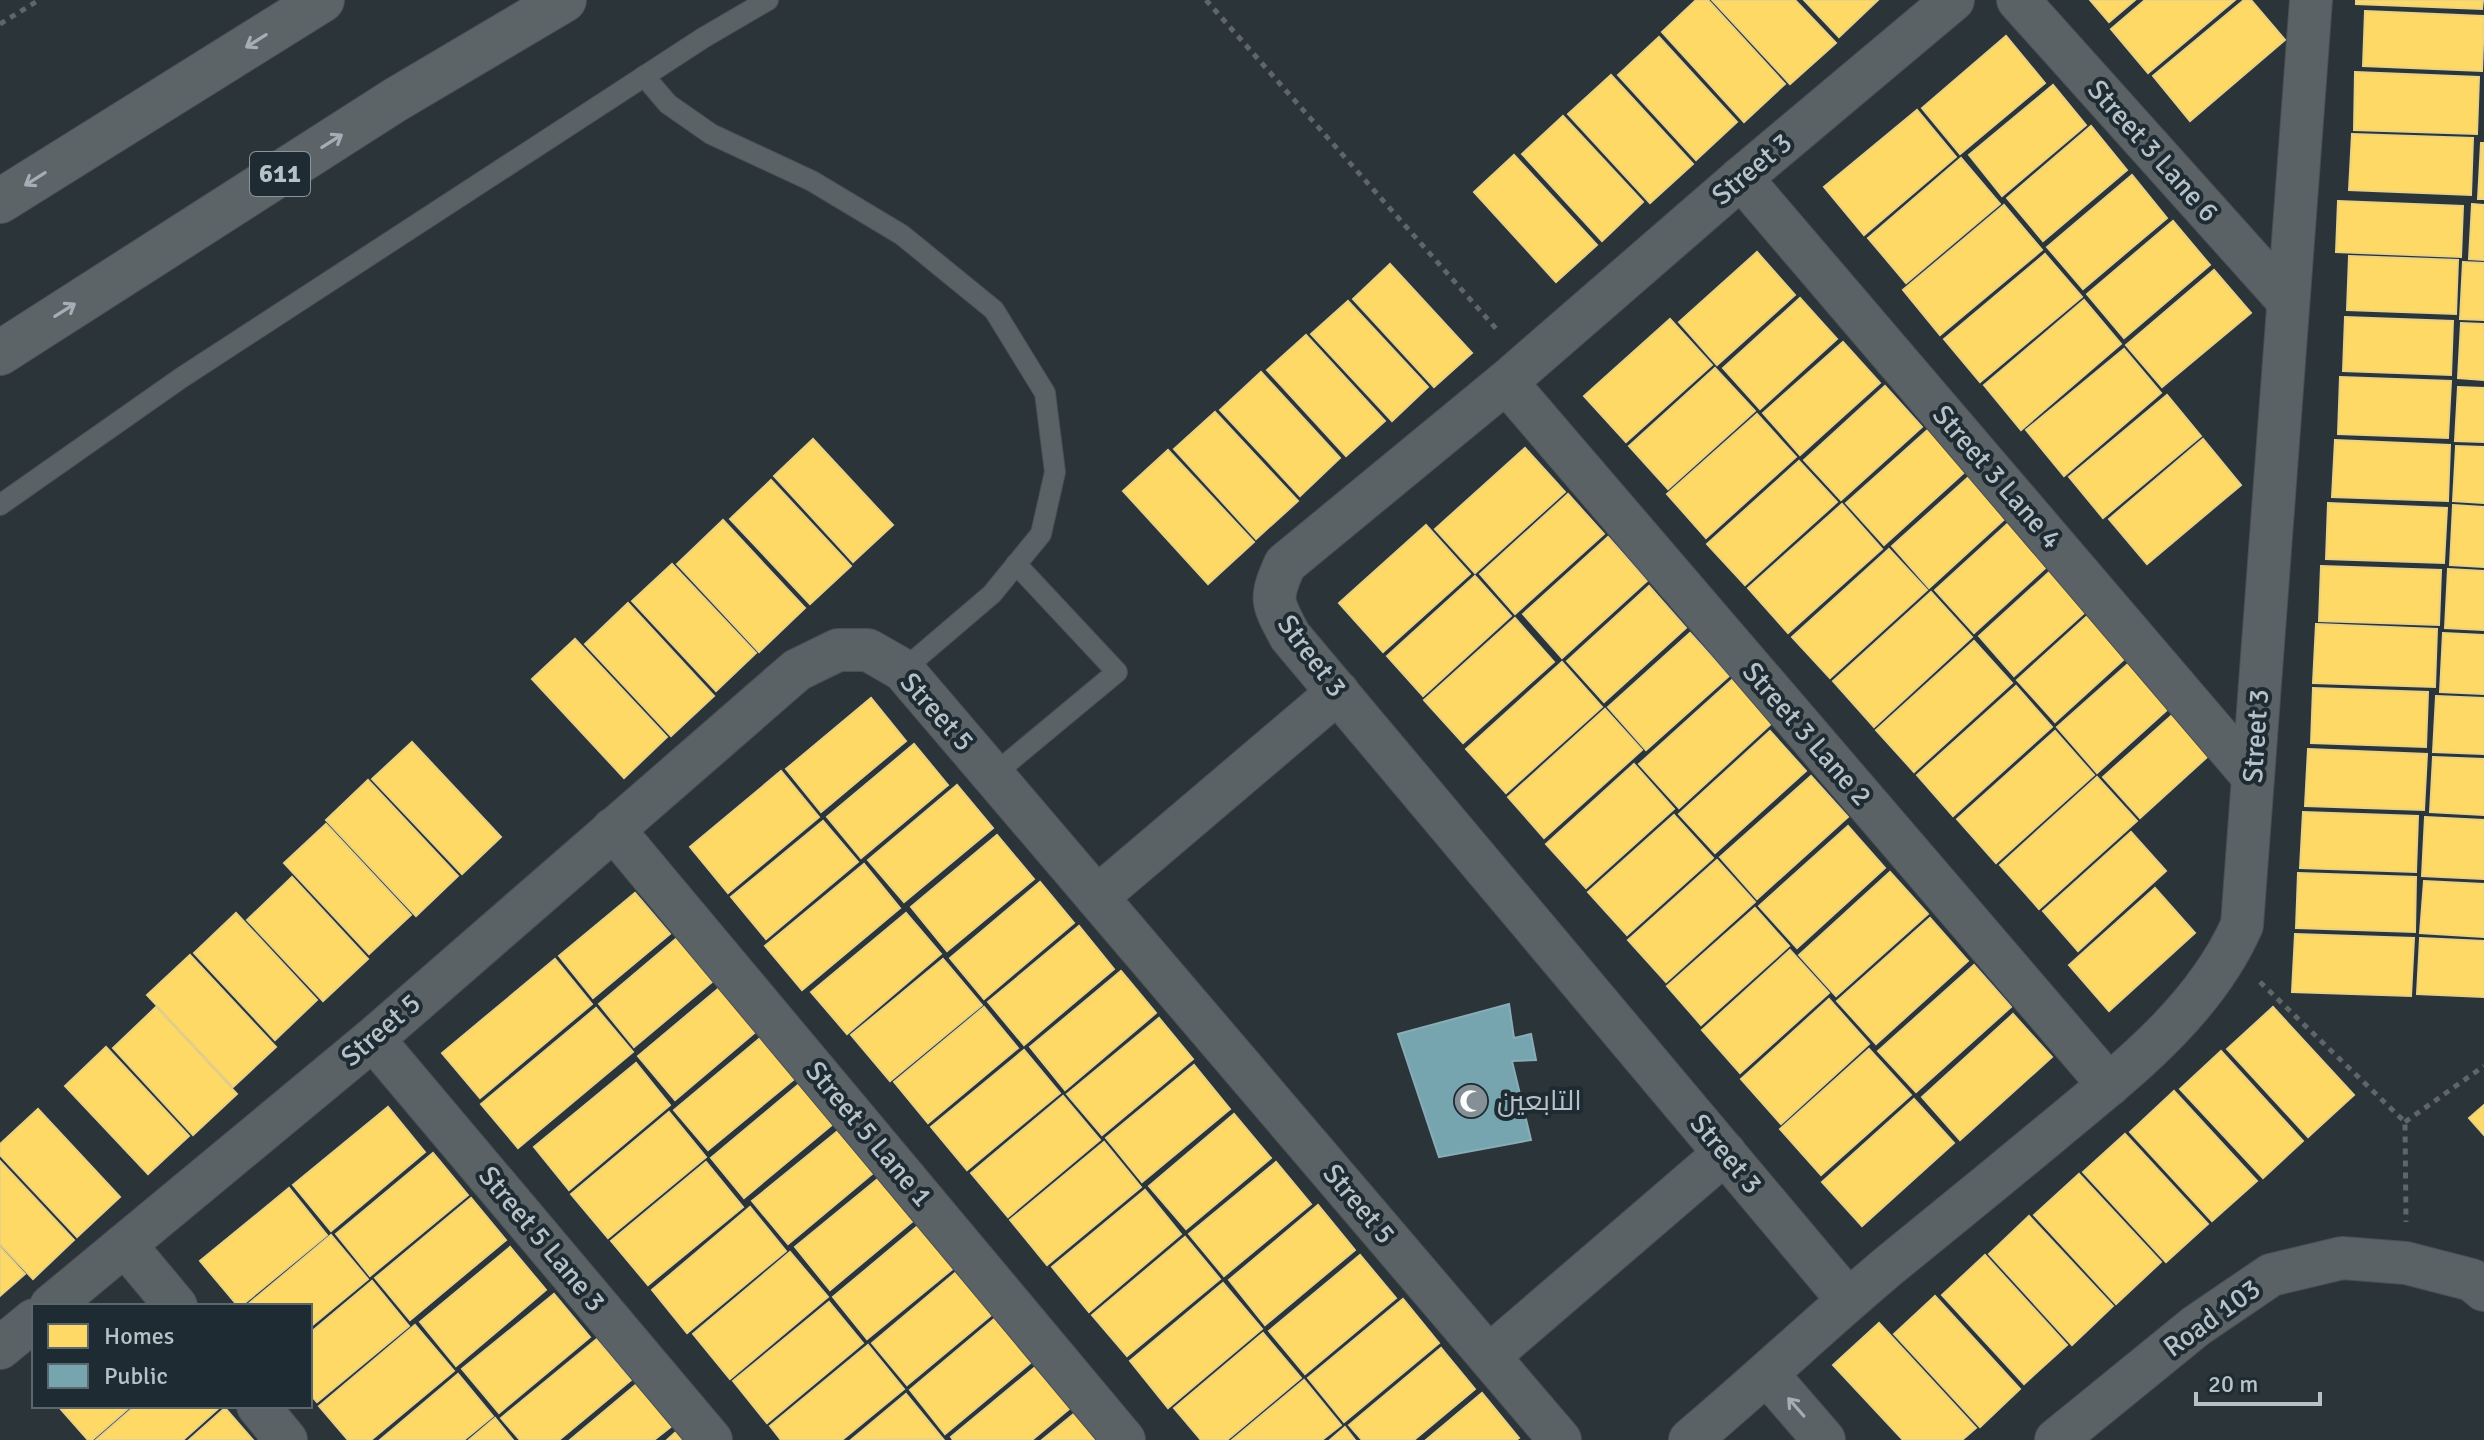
<svg xmlns="http://www.w3.org/2000/svg" width="2484" height="1440" viewBox="0 0 2484 1440" font-family="Signika,Cairo,sans-serif">
	<style>
		.homes { fill: #ffd966; stroke: #e9d283; stroke-width: 2 }
		.public { fill: #76a5af; stroke: #89adb6; stroke-width: 2 }
		.lines { fill: none; stroke-linecap: round; stroke-linejoin: round }
		.service-casing { stroke: #494f53; stroke-width: 22 }
		.minor-casing { stroke: #494f53; stroke-width: 44 }
		.primary-casing { stroke: #495055; stroke-width: 46 }
		.path { stroke: #5f666a; stroke-width: 5; stroke-dasharray: 6 6; stroke-linecap: butt }
		.service { stroke: #5b6266; stroke-width: 20 }
		.minor { stroke: #5b6266; stroke-width: 42 }
		.primary { stroke: #5d6468; stroke-width: 44 }
		.oneway { stroke: #a4aeb5 }
		.oneway2 { stroke: #a4aeb4 }
		.labels { text-anchor: middle; dominant-baseline: central; stroke-width: 8; stroke-linejoin: round; paint-order: stroke }
		.shield { fill: #1f2b32; stroke: #89949b; stroke-width: 2 }
		.shield-label { font-size: 26px; font-weight: bold; fill: #b6c1c8 }
		.street-label { font-size: 28px; fill: #b6c1c8; stroke: #1f2b32 }
		.poi-label { font-size: 28px; fill: #b6c1c8; stroke: #1f2b32; text-anchor: start }
	</style>
	<rect width="100%" height="100%" fill="#2b3438"/>
	<g class="homes">
		<path d="M1696,0H1708L1785,84L1744,122L1662,32Z"/>
		<path d="M1712,0H1795L1836,43L1790,84Z"/>
		<path d="M1804,0H1878L1839,37Z"/>
		<path d="M2090,0H2135L2109,22Z"/>
		<path d="M2145,0H2235L2148,73L2111,29Z"/>
		<path d="M2244,0H2251L2285,40L2190,121L2153,76Z"/>
		<path d="M2356,0H2483L2482,9L2356,4Z"/>
		<path d="M2365,11L2484,16L2482,71L2363,66Z"/>
		<path d="M2006,36L2045,83L1960,154L1922,108Z"/>
		<path d="M1659,37L1737,122L1696,160L1618,75Z"/>
		<path d="M2355,72L2479,77L2477,134L2354,130Z"/>
		<path d="M1611,75L1693,164L1650,203L1568,114Z"/>
		<path d="M2053,85L2086,125L2002,196L1969,155Z"/>
		<path d="M1917,110L1956,157L1864,235L1824,187Z"/>
		<path d="M1563,116L1643,202L1602,241L1522,154Z"/>
		<path d="M2091,126L2127,170L2043,241L2007,198Z"/>
		<path d="M2352,134L2473,138L2471,195L2349,190Z"/>
		<path d="M2481,143H2484V199H2478Z"/>
		<path d="M1514,155L1597,245L1556,282L1474,192Z"/>
		<path d="M1961,158L2000,204L1906,283L1868,238Z"/>
		<path d="M2132,175L2167,218L2083,289L2047,247Z"/>
		<path d="M2338,201L2463,206L2461,257L2336,252Z"/>
		<path d="M2472,204L2484,205V260L2469,259Z"/>
		<path d="M2004,205L2042,250L1940,335L1903,290Z"/>
		<path d="M2173,221L2210,265L2124,338L2087,294Z"/>
		<path d="M1757,252L1795,295L1717,365L1679,322Z"/>
		<path d="M2045,254L2082,297L1980,382L1944,339Z"/>
		<path d="M2349,256L2458,260L2456,314L2347,310Z"/>
		<path d="M2463,262L2484,263V320L2460,319Z"/>
		<path d="M1390,264L1472,353L1434,387L1353,299Z"/>
		<path d="M2214,270L2251,313L2162,387L2126,345Z"/>
		<path d="M1800,298L1837,339L1760,409L1723,368Z"/>
		<path d="M2084,300L2121,344L2021,430L1984,385Z"/>
		<path d="M1348,301L1428,387L1392,421L1311,334Z"/>
		<path d="M2345,317L2453,321L2451,375L2343,371Z"/>
		<path d="M1670,319L1712,365L1626,442L1584,396Z"/>
		<path d="M2461,323L2484,324V380L2458,378Z"/>
		<path d="M1306,335L1385,421L1346,456L1267,370Z"/>
		<path d="M1843,342L1880,383L1800,455L1763,413Z"/>
		<path d="M2124,349L2161,393L2064,476L2026,430Z"/>
		<path d="M1715,368L1755,411L1668,489L1629,446Z"/>
		<path d="M1261,372L1340,458L1300,496L1220,410Z"/>
		<path d="M2340,377L2451,381L2448,438L2338,434Z"/>
		<path d="M1885,386L1922,427L1841,500L1804,460Z"/>
		<path d="M2458,387L2484,388V442L2455,441Z"/>
		<path d="M2167,395L2201,436L2103,518L2069,477Z"/>
		<path d="M1215,412L1298,501L1256,539L1174,449Z"/>
		<path d="M1757,414L1796,457L1706,538L1667,494Z"/>
		<path d="M1931,427L1968,469L1884,545L1846,503Z"/>
		<path d="M813,439L893,525L853,562L774,476Z"/>
		<path d="M2203,439L2241,485L2147,564L2109,519Z"/>
		<path d="M2335,440L2450,445L2448,501L2332,497Z"/>
		<path d="M2456,446L2484,447V503L2453,501Z"/>
		<path d="M1525,448L1565,492L1475,573L1435,529Z"/>
		<path d="M1168,450L1254,542L1208,584L1123,491Z"/>
		<path d="M1799,461L1837,502L1745,585L1707,544Z"/>
		<path d="M1972,474L2009,515L1929,588L1892,546Z"/>
		<path d="M771,480L851,566L810,604L730,519Z"/>
		<path d="M1568,494L1604,534L1515,614L1480,574Z"/>
		<path d="M2328,503L2447,508L2444,563L2326,559Z"/>
		<path d="M1842,504L1882,549L1788,633L1748,588Z"/>
		<path d="M2453,505L2484,507V567L2450,565Z"/>
		<path d="M2014,518L2053,561L1974,633L1935,590Z"/>
		<path d="M723,520L805,608L759,652L677,564Z"/>
		<path d="M1426,525L1470,574L1383,652L1339,603Z"/>
		<path d="M1608,537L1647,581L1562,658L1523,614Z"/>
		<path d="M1889,549L1927,590L1830,678L1792,637Z"/>
		<path d="M672,564L756,653L716,691L632,601Z"/>
		<path d="M2057,565L2093,605L2014,676L1979,636Z"/>
		<path d="M2321,566L2441,570L2439,625L2319,621Z"/>
		<path d="M2448,569L2484,571V630L2445,628Z"/>
		<path d="M1475,576L1511,616L1423,696L1387,656Z"/>
		<path d="M1649,586L1686,628L1604,702L1567,661Z"/>
		<path d="M1931,592L1972,637L1874,727L1833,681Z"/>
		<path d="M628,603L714,696L671,736L585,644Z"/>
		<path d="M2094,610L2132,652L2055,722L2017,680Z"/>
		<path d="M1515,618L1554,662L1463,743L1424,700Z"/>
		<path d="M2316,624L2437,629L2435,687L2313,683Z"/>
		<path d="M1690,633L1729,676L1646,750L1608,707Z"/>
		<path d="M2443,633L2484,635V694L2440,692Z"/>
		<path d="M575,639L667,737L624,778L532,679Z"/>
		<path d="M1974,641L2012,683L1914,772L1876,730Z"/>
		<path d="M2137,656L2177,701L2097,773L2057,727Z"/>
		<path d="M1562,662L1602,707L1506,793L1466,749Z"/>
		<path d="M1733,679L1772,723L1679,808L1639,764Z"/>
		<path d="M2016,686L2052,727L1953,816L1917,775Z"/>
		<path d="M2313,688L2428,692L2426,747L2311,743Z"/>
		<path d="M2436,696L2484,698V754L2433,752Z"/>
		<path d="M871,698L906,741L821,812L786,769Z"/>
		<path d="M2180,708L2216,749L2140,818L2103,777Z"/>
		<path d="M1605,709L1642,750L1544,838L1508,797Z"/>
		<path d="M1770,731L1806,771L1715,853L1679,814Z"/>
		<path d="M2055,731L2094,775L1996,863L1957,819Z"/>
		<path d="M412,742L501,837L462,874L372,779Z"/>
		<path d="M914,744L948,785L861,858L827,817Z"/>
		<path d="M2308,749L2427,754L2424,810L2305,806Z"/>
		<path d="M2433,757L2484,759V815L2430,812Z"/>
		<path d="M1634,764L1674,809L1586,888L1546,844Z"/>
		<path d="M781,771L819,817L728,893L690,847Z"/>
		<path d="M1811,776L1848,817L1757,899L1720,857Z"/>
		<path d="M2097,777L2137,821L2039,909L2000,865Z"/>
		<path d="M368,780L458,876L416,916L326,820Z"/>
		<path d="M957,785L993,828L904,902L868,860Z"/>
		<path d="M2303,812L2418,816L2416,872L2300,868Z"/>
		<path d="M1674,815L1713,858L1627,935L1588,892Z"/>
		<path d="M2425,817L2484,820V879L2422,876Z"/>
		<path d="M823,821L858,862L766,939L731,897Z"/>
		<path d="M326,824L411,915L369,954L284,863Z"/>
		<path d="M1848,826L1885,868L1797,948L1759,906Z"/>
		<path d="M2131,832L2166,871L2078,951L2043,911Z"/>
		<path d="M997,835L1034,879L947,951L911,907Z"/>
		<path d="M1717,860L1755,902L1666,982L1628,940Z"/>
		<path d="M864,864L900,908L802,990L765,946Z"/>
		<path d="M1890,872L1928,914L1836,996L1799,955Z"/>
		<path d="M2298,873L2416,877L2415,932L2296,928Z"/>
		<path d="M292,877L368,959L323,1001L247,920Z"/>
		<path d="M2424,881L2484,884V937L2420,933Z"/>
		<path d="M1040,882L1074,923L984,999L950,958Z"/>
		<path d="M2155,888L2195,933L2109,1011L2069,965Z"/>
		<path d="M635,893L670,934L593,998L559,956Z"/>
		<path d="M1755,908L1789,946L1701,1025L1667,986Z"/>
		<path d="M236,913L317,1000L275,1040L194,953Z"/>
		<path d="M906,913L941,954L847,1034L811,992Z"/>
		<path d="M1930,918L1968,961L1876,1044L1837,1001Z"/>
		<path d="M1079,926L1114,969L1024,1045L988,1002Z"/>
		<path d="M2295,934L2414,938L2411,996L2292,992Z"/>
		<path d="M677,938L713,981L634,1047L599,1004Z"/>
		<path d="M2420,938L2484,941V997L2417,994Z"/>
		<path d="M1790,950L1829,993L1740,1073L1702,1030Z"/>
		<path d="M190,955L276,1047L233,1087L147,995Z"/>
		<path d="M555,959L592,1004L480,1098L442,1053Z"/>
		<path d="M943,959L982,1005L890,1081L851,1035Z"/>
		<path d="M1974,965L2011,1007L1916,1092L1878,1051Z"/>
		<path d="M1121,971L1156,1013L1065,1090L1030,1047Z"/>
		<path d="M724,984L760,1028L675,1100L638,1056Z"/>
		<path d="M1829,999L1869,1044L1781,1124L1741,1079Z"/>
		<path d="M156,1007L237,1094L193,1135L113,1048Z"/>
		<path d="M984,1007L1018,1048L928,1123L894,1082Z"/>
		<path d="M2273,1007L2354,1095L2308,1137L2227,1049Z"/>
		<path d="M596,1008L633,1052L518,1148L481,1104Z"/>
		<path d="M2013,1014L2052,1057L1960,1140L1922,1097Z"/>
		<path d="M1159,1018L1193,1059L1102,1135L1067,1094Z"/>
		<path d="M765,1034L799,1075L708,1150L674,1110Z"/>
		<path d="M106,1047L189,1136L148,1174L65,1086Z"/>
		<path d="M1869,1049L1911,1095L1821,1175L1780,1129Z"/>
		<path d="M1024,1050L1060,1093L967,1170L931,1127Z"/>
		<path d="M2221,1051L2303,1141L2263,1178L2180,1089Z"/>
		<path d="M636,1063L670,1105L569,1190L534,1147Z"/>
		<path d="M1194,1065L1230,1109L1142,1182L1106,1138Z"/>
		<path d="M804,1080L838,1120L744,1198L711,1158Z"/>
		<path d="M2174,1091L2257,1181L2212,1221L2130,1132Z"/>
		<path d="M1063,1096L1100,1140L1008,1217L971,1173Z"/>
		<path d="M1914,1099L1954,1143L1862,1226L1822,1182Z"/>
		<path d="M2484,1105V1135L2469,1118Z"/>
		<path d="M388,1107L425,1152L331,1231L293,1185Z"/>
		<path d="M38,1109L120,1197L77,1237L0,1155V1144Z"/>
		<path d="M669,1112L706,1157L608,1238L571,1194Z"/>
		<path d="M1234,1114L1271,1158L1186,1229L1149,1186Z"/>
		<path d="M844,1126L879,1168L788,1244L752,1201Z"/>
		<path d="M2125,1134L2208,1224L2166,1262L2083,1172Z"/>
		<path d="M1104,1142L1141,1187L1047,1265L1010,1220Z"/>
		<path d="M433,1153L468,1195L370,1276L336,1234Z"/>
		<path d="M0,1161L74,1240L33,1279L0,1244Z"/>
		<path d="M706,1162L743,1207L648,1285L611,1241Z"/>
		<path d="M1276,1162L1311,1204L1224,1276L1189,1234Z"/>
		<path d="M2079,1174L2161,1262L2116,1304L2034,1215Z"/>
		<path d="M879,1178L914,1220L830,1290L795,1247Z"/>
		<path d="M289,1188L327,1235L241,1306H238L200,1261Z"/>
		<path d="M1145,1190L1181,1234L1089,1312L1052,1267Z"/>
		<path d="M471,1198L506,1240L410,1320L375,1278Z"/>
		<path d="M1318,1205L1355,1250L1265,1325L1229,1280Z"/>
		<path d="M750,1207L786,1251L687,1333L652,1290Z"/>
		<path d="M2029,1216L2113,1306L2072,1345L1989,1254Z"/>
		<path d="M919,1225L955,1267L867,1339L833,1297Z"/>
		<path d="M331,1235L368,1279L310,1327V1306H246Z"/>
		<path d="M1185,1237L1220,1279L1127,1356L1092,1315Z"/>
		<path d="M0,1247L25,1274L0,1296Z"/>
		<path d="M510,1247L546,1290L456,1366L420,1322Z"/>
		<path d="M790,1252L828,1297L730,1379L693,1334Z"/>
		<path d="M1360,1255L1396,1298L1305,1374L1269,1331Z"/>
		<path d="M1985,1255L2067,1345L2024,1384L1942,1295Z"/>
		<path d="M961,1268L996,1311L907,1385L872,1343Z"/>
		<path d="M372,1281L409,1326L317,1402L310,1394V1333Z"/>
		<path d="M1223,1283L1262,1329L1168,1408L1130,1361Z"/>
		<path d="M554,1294L590,1337L499,1413L462,1369Z"/>
		<path d="M1935,1296L2020,1389L1980,1427L1894,1334Z"/>
		<path d="M1403,1299L1439,1343L1344,1422L1308,1378Z"/>
		<path d="M829,1302L863,1343L767,1423L733,1381Z"/>
		<path d="M999,1315L1035,1359L945,1434L910,1390Z"/>
		<path d="M1879,1323L1976,1428L1962,1440H1903L1833,1365Z"/>
		<path d="M415,1325L454,1371L371,1440H348L319,1406Z"/>
		<path d="M1263,1333L1301,1378L1227,1440H1201L1174,1408Z"/>
		<path d="M597,1339L631,1380L559,1440H520L501,1418Z"/>
		<path d="M868,1345L904,1389L842,1440H781L770,1426Z"/>
		<path d="M1441,1348L1475,1389L1414,1440H1362L1349,1425Z"/>
		<path d="M1039,1364L1074,1405L1032,1440H953L951,1437Z"/>
		<path d="M458,1374L493,1416L464,1440H380Z"/>
		<path d="M1304,1380L1341,1425L1322,1440H1232Z"/>
		<path d="M638,1383L673,1425L654,1440H570Z"/>
		<path d="M1482,1393L1519,1438L1516,1440H1426Z"/>
		<path d="M906,1394L943,1439L851,1440Z"/>
		<path d="M58,1406H131L92,1440H88Z"/>
		<path d="M135,1406H221L183,1440H96Z"/>
		<path d="M225,1408L253,1440H189Z"/>
		<path d="M1075,1413L1098,1440H1042Z"/>
		<path d="M495,1418L513,1440H469Z"/>
		<path d="M1345,1427L1355,1440H1330Z"/>
		<path d="M677,1431L685,1440H667Z"/>
	</g>
	<path class="public" d="M1509,1004L1514,1038L1531,1034L1536,1060L1512,1061L1531,1140L1439,1157L1398,1034Z"/>
	<g class="lines">
		<g class="service-casing">
			<g id="service">
				<path d="M644,76L668,104L711,134L812,181L902,235L994,310L1045,393L1055,472L1041,534L992,594L903,670"/>
				<path d="M0,505L181,378L703,38L768,0"/>
				<path d="M993,775L1117,672L1016,564"/>
			</g>
		</g>
		<g class="minor-casing">
			<g id="minor">
				<path d="M2018,0L2288,301"/>
				<path d="M1741,178L2253,777"/>
				<path d="M1506,382L2109,1085"/>
				<path d="M613,829L1124,1440"/>
				<path d="M1097,897L1338,692"/>
				<path d="M373,1039L711,1440"/>
				<path d="M125,1245L176,1306"/>
				<path d="M1848,1300L1290,636C1272,602 1269,600 1285,564L1506,382L1741,178L1953,0"/>
				<path d="M51,1306L373,1039L797,670L838,650H868L903,670L1560,1440"/>
				<path d="M0,1348L34,1320"/>
				<path d="M1489,1356L1725,1153"/>
				<path d="M1767,1374L1824,1440"/>
				<path d="M258,1406L286,1440"/>
				<path d="M1690,1440C1758,1383 1823,1321 1891,1264C1944,1221 1998,1177 2051,1133C2123,1073 2203,1013 2242,925L2311,0"/>
				<path d="M2056,1440L2196,1326L2271,1275L2342,1258L2406,1263L2472,1280L2484,1290"/>
			</g>
		</g>
		<g class="primary-casing">
			<g id="primary">
				<path d="M0,201L322,0"/>
				<path d="M0,353L395,100L564,0"/>
			</g>
		</g>
		<g class="path">
			<path d="M1206,0L1499,332"/>
			<path d="M0,24L39,0"/>
			<path d="M2260,982L2405,1122L2406,1222"/>
			<path d="M2405,1122L2484,1066"/>
		</g>
		<use href="#service" class="service"/>
		<use href="#minor" class="minor"/>
		<use href="#primary" class="primary"/>
	</g>
	<defs><path id="oneway-shaft" d="M-6 0H5M1.5-3L5.5 0L1.5 3" fill="none" stroke-width="1.6" stroke-linecap="round" stroke-linejoin="round" transform="scale(2)"/></defs>
	<g class="oneway">
		<use href="#oneway-shaft" transform="translate(256 41) rotate(148)"/>
		<use href="#oneway-shaft" transform="translate(332 141) rotate(-32)"/>
		<use href="#oneway-shaft" transform="translate(35 179) rotate(148)"/>
		<use href="#oneway-shaft" transform="translate(65 310) rotate(-32)"/>
	</g>
	<use class="oneway2" href="#oneway-shaft" transform="translate(1796 1407) rotate(-131)"/>
	<defs>
		<g id="mosque-disc" transform="scale(1.8)"><circle r="9.5" fill="#859096" stroke="#1f2b32"/><path d="M3.5-4.9A6 6 0 1 0 3.5 4.9A5 5 0 1 1 3.5-4.9Z" fill="#fff"/></g>
	</defs>
	<g fill-rule="evenodd">
		<use href="#mosque-disc" x="1471" y="1101"/>
	</g>
	<g class="labels">
		<rect class="shield" x="250" y="152" width="60" height="44" rx="6"/>
		<g class="shield-label">
			<text x="280" y="174">611</text>
		</g>
		<g class="street-label">
			<text transform="translate(2153 151) rotate(48)">Street 3 Lane 6</text>
			<text transform="translate(1752 169) rotate(-40)">Street 3</text>
			<text transform="translate(1997 477) rotate(49)">Street 3 Lane 4</text>
			<text transform="translate(1312 656) rotate(53)">Street 3</text>
			<text transform="translate(937 712) rotate(48)">Street 5</text>
			<text transform="translate(1807 734) rotate(49)">Street 3 Lane 2</text>
			<text transform="translate(2256 736) rotate(-86)">Street 3</text>
			<text transform="translate(381 1030) rotate(-41)">Street 5</text>
			<text transform="translate(869 1134) rotate(50)">Street 5 Lane 1</text>
			<text transform="translate(1726 1154) rotate(50)">Street 3</text>
			<text transform="translate(1359 1204) rotate(50)">Street 5</text>
			<text transform="translate(542 1239) rotate(50)">Street 5 Lane 3</text>
			<text transform="translate(2212 1318) rotate(-36)">Road 103</text>
		</g>
		<g class="poi-label">
			<text x="1497" y="1101">التابعين</text>
		</g>
	</g>
	<rect x="32" y="1304" width="280" height="104" fill="#1f2b32" stroke="#5b676e" stroke-width="2"/>
	<rect x="48" y="1324" width="40" height="24" fill="#ffd966" stroke="#5b676e" stroke-width="2"/>
	<text x="104" y="1344" font-size="24" fill="#b6c1c8">Homes</text>
	<rect x="48" y="1364" width="40" height="24" fill="#76a5af" stroke="#5b676e" stroke-width="2"/>
	<text x="104" y="1384" font-size="24" fill="#b6c1c8">Public</text>
	<path d="M2196 1392v12h124v-12" fill="none" stroke="#b6c1c8" stroke-width="4"/>
	<text x="2208" y="1392" font-size="24" fill="#b6c1c8" stroke="#1f2b32" stroke-width="6" paint-order="stroke">20 m</text>
</svg>
